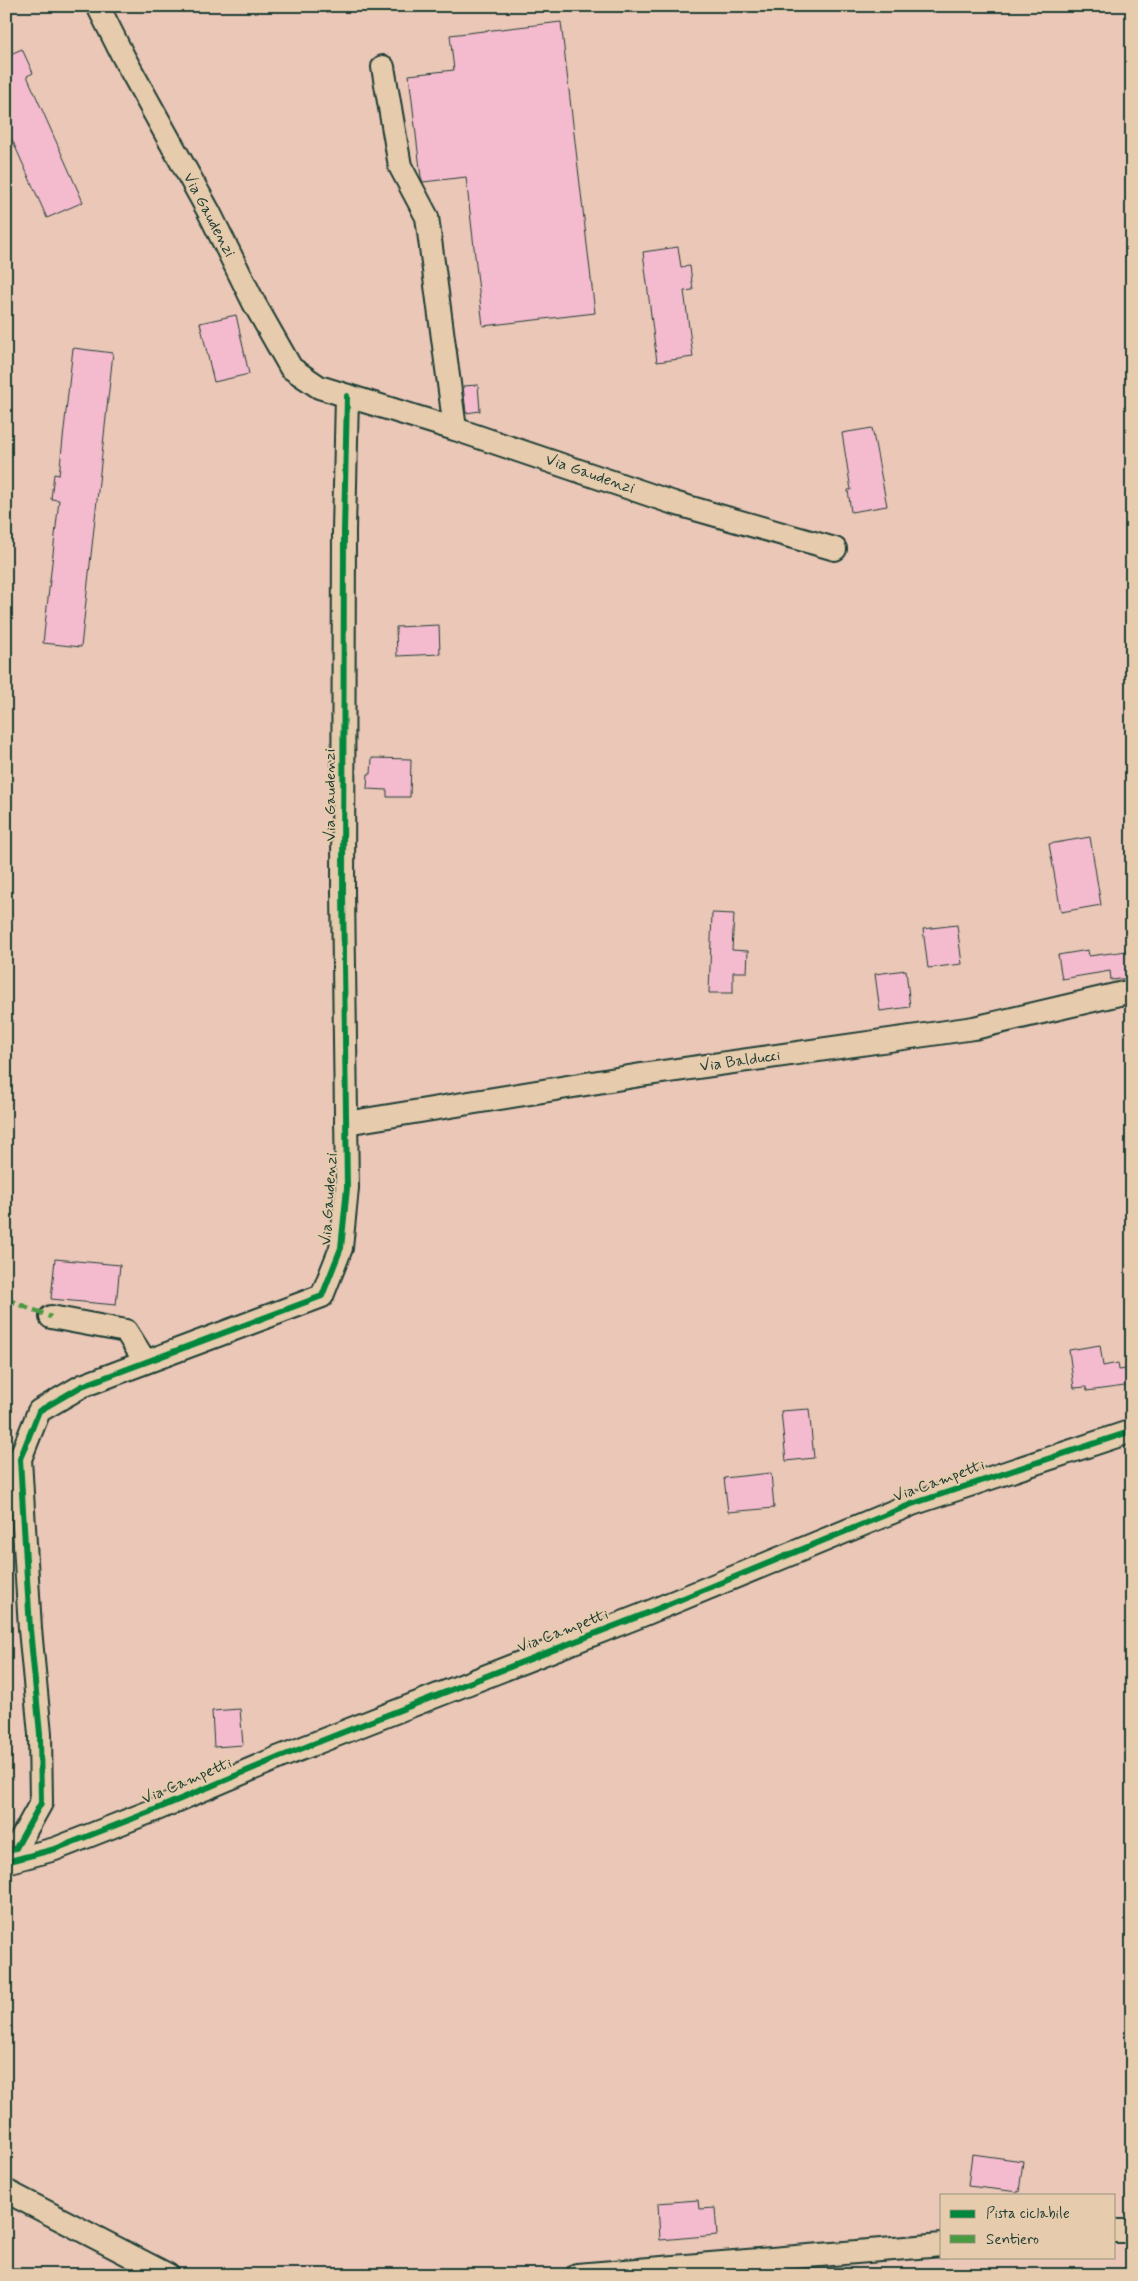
<svg xmlns="http://www.w3.org/2000/svg" width="1138" height="2281" viewBox="0 0 1138 2281" font-family="Mynerve,sans-serif">
	<style>
		.building { fill: #f4bbce; stroke: #1f3d34 }
		.lines { fill: none; stroke-linecap: round; stroke-linejoin: round }
		.minor-casing { stroke: #1f3d34; stroke-width: 26 }
		.minor { stroke: #e6ccad; stroke-width: 22 }
		.quiet { stroke: #4a9a42; stroke-width: 5; stroke-dasharray: 10 5; stroke-linecap: butt }
		.cycleway-casing { stroke: #e6ccad; stroke-width: 9 }
		.cycleway { stroke: #00873e; stroke-width: 6 }
		.labels { text-anchor: middle; dominant-baseline: central; stroke-width: 4; stroke-linejoin: round; paint-order: stroke }
		.street-label { font-size: 16px; fill: #1f3d34; stroke: #e6ccad }
	</style>
	<rect width="100%" height="100%" fill="#eac7b7"/>
	<filter id="ink" filterUnits="userSpaceOnUse"><feTurbulence type="fractalNoise" baseFrequency=".02" numOctaves="2"/><feDisplacementMap in="SourceGraphic" scale="10" xChannelSelector="R" yChannelSelector="G"/><feConvolveMatrix kernelMatrix="1 2 1 2 8 2 1 2 1" color-interpolation-filters="sRGB"/></filter>
	<g filter="url(#ink)">
		<g class="building">
			<path d="M561,22L595,313L483,326L466,177L423,182L421,177L409,75L454,70L450,35Z"/>
			<path d="M22,49L33,73L27,76L83,202L47,218L6,126V56Z"/>
			<path d="M678,247L681,267L690,266L693,290L684,291L693,357L657,362L643,252Z"/>
			<path d="M236,315L249,374L214,382L200,323Z"/>
			<path d="M73,348L113,353L81,647L43,643L59,500L51,499L54,474L59,475Z"/>
			<path d="M478,385L480,411L466,413L463,386Z"/>
			<path d="M872,428L887,506L851,512L848,490H851L842,433Z"/>
			<path d="M439,625L440,654L397,656L396,627Z"/>
			<path d="M372,758L411,759L410,797H387V790L367,789L368,774H371Z"/>
			<path d="M1090,837L1101,905L1061,912L1049,844Z"/>
			<path d="M712,913L734,914L732,950L748,951L747,972H733V993H709Z"/>
			<path d="M957,925L962,964L928,968L923,929Z"/>
			<path d="M1088,950L1089,956L1127,951L1130,978L1111,980L1110,971L1062,979L1058,955Z"/>
			<path d="M906,970L910,1007L880,1011L875,974Z"/>
			<path d="M55,1259L120,1265L116,1305L51,1299Z"/>
			<path d="M1100,1345L1103,1366L1118,1363L1119,1370L1132,1368V1385L1087,1391L1086,1387L1074,1388L1069,1350Z"/>
			<path d="M809,1409L814,1458L786,1461L781,1411Z"/>
			<path d="M771,1473L774,1508L728,1512L724,1478Z"/>
			<path d="M240,1709L243,1745L214,1747L212,1711Z"/>
			<path d="M972,2154L1023,2161L1019,2192L968,2186Z"/>
			<path d="M698,2200L699,2209L715,2208L717,2235L660,2240L658,2203Z"/>
		</g>
		<g class="lines">
			<g class="minor-casing">
				<g id="minor">
					<path d="M98,6L123,56L209,212L254,303L291,368L319,387L455,429L674,503L835,549"/>
					<path d="M383,67L400,166L427,217L455,429"/>
					<path d="M346,1123L641,1075L974,1028L1132,991"/>
					<path d="M51,1317L126,1331L145,1361"/>
					<path d="M6,1853L16,1848L41,1803L40,1734L30,1629L20,1459L39,1411L82,1386L322,1296L341,1248L347,1188L343,892L344,530L347,396"/>
					<path d="M6,1862L55,1849L152,1811L280,1757L640,1616L912,1504L1132,1431"/>
					<path d="M6,2191L168,2275"/>
					<path d="M1114,2231H1132"/>
					<path d="M577,2275L942,2245"/>
				</g>
			</g>
			<use href="#minor" class="minor"/>
			<path class="quiet" d="M6,1299L51,1317"/>
			<g class="cycleway-casing">
				<g id="cycleway">
					<path d="M6,1853L16,1848L41,1803L40,1734L30,1629L20,1459L39,1411L82,1386L322,1296L341,1248L347,1188L343,892L344,530L347,396"/>
					<path d="M6,1862L55,1849L152,1811L280,1757L640,1616L912,1504L1132,1431"/>
				</g>
			</g>
			<use href="#cycleway" class="cycleway"/>
		</g>
	</g>
	<g class="labels">
		<g class="street-label">
			<text transform="translate(209 215) rotate(62)">Via Gaudenzi</text>
			<text transform="translate(590 474) rotate(19)">Via Gaudenzi</text>
			<text transform="translate(330 795) rotate(-90)">Via Gaudenzi</text>
			<text transform="translate(740 1061) rotate(-8)">Via Balducci</text>
			<text transform="translate(329 1199) rotate(-86)">Via Gaudenzi</text>
			<text transform="translate(939 1481) rotate(-20)">Via Campetti</text>
			<text transform="translate(563 1631) rotate(-21)">Via Campetti</text>
			<text transform="translate(187 1781) rotate(-23)">Via Campetti</text>
		</g>
	</g>
	<rect width="1138" height="2281" fill="none" stroke="#e6ccad" stroke-width="25"/>
	<rect x="12" y="12" width="1113" height="2256" fill="none" stroke="#1f3d34" stroke-width="2" filter="url(#ink)"/>
	<rect x="940" y="2194" width="175" height="65" fill="#e6ccad" stroke="#96937d"/>
	<rect x="950" y="2210" width="25" height="8" fill="#00873e" stroke="#96937d"/>
	<text x="986" y="2218" font-size="15" fill="#1f3d34">Pista ciclabile</text>
	<rect x="950" y="2235" width="25" height="8" fill="#4a9a42" stroke="#96937d"/>
	<text x="986" y="2244" font-size="15" fill="#1f3d34">Sentiero</text>
</svg>
